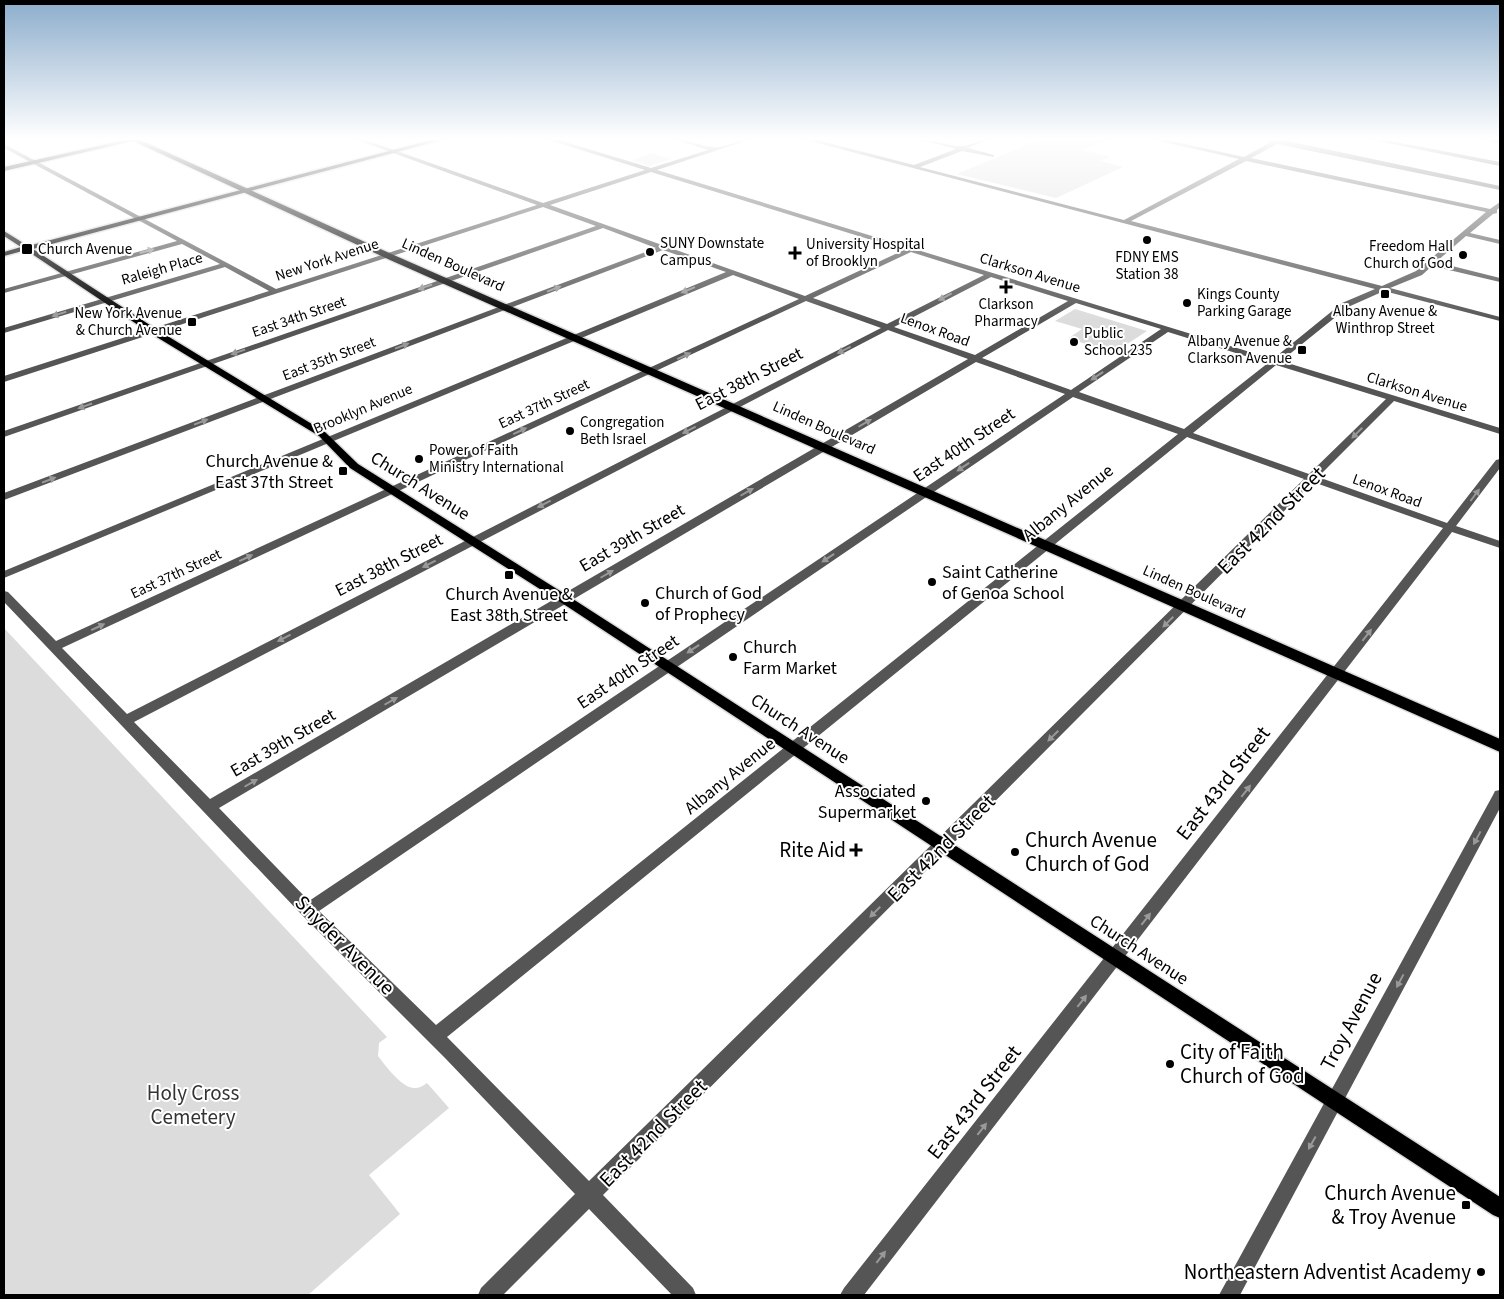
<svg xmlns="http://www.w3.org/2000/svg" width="1504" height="1299" viewBox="0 0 1504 1299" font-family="'Source Sans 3',sans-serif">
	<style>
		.green { fill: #dcdcdc }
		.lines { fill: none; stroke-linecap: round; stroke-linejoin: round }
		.major-casing { stroke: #dbdbdb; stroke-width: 3 }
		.highway-casing { stroke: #dbdbdb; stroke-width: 3 }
		.minor { fill: #555; fill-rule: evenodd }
		.major { fill: #000; fill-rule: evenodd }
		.highway { fill: #000; fill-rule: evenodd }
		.oneway { fill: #999 }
		.poi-dot { fill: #000; stroke: #fff; stroke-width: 2 }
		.labels { text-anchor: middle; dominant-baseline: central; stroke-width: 4; stroke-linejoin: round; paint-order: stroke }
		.far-poi-label { font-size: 15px; fill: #000; stroke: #fff; text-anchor: start }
		.far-street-label { font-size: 15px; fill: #000; stroke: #fff }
		.street-label { font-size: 18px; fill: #000; stroke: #fff }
		.poi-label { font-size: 18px; fill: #000; stroke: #fff; text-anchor: start }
		.near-street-label { font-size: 21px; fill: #000; stroke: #fff }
		.near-poi-label { font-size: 21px; fill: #000; stroke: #fff; text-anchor: end }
		.near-park-label { font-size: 21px; fill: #333; stroke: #fff }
	</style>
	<rect width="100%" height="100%" fill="#fff"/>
	<g class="green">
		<path d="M1038,140H1105L1083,150L1111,157L1100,161L1123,167L1056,198L957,174Z"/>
		<path d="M651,153L671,159L649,166L632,160Z"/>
		<path d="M1075,309L1147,331L1112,354L1069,338L1082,329L1055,321Z"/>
		<path d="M4,628L387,1037L379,1043L378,1056C385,1065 403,1090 416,1088C420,1088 424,1085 427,1083L449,1108L369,1175L400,1214L308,1295H4Z"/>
	</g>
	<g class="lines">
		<g class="major-casing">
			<g id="major">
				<path d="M125,140H137L4,171V167Z"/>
				<path d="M431,140H442L33,249L156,329L325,432L358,464L576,601L1500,1197V1218L1493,1215L568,607L350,468L319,436L150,333L26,250L4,256V252L21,247L4,236V231L28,246Z"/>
			</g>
		</g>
		<g class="highway-casing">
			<path id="highway" d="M131,140H140L396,256L1500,739V752L390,260Z"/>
		</g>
		<g class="minor">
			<path d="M357,140H366L543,203L645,170L549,140H559L651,168L708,150L677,140C690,140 700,146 713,147C723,149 736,140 748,140L657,170L1273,359L1342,303L1375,289L806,140H817L914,165L956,149L922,140C935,140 946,145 959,146C968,147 977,140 987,140L968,148L994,155V157L962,151L920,167L1124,220L1239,159L1155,140H1167L1244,157L1271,142L1265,140H1283L1500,186V190L1277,144L1251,158L1490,209L1500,202V207L1497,210V213L1493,214L1470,233L1500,240V244L1466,236L1436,262L1500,278V282L1432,266L1422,275L1390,288L1500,317V321L1384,291L1348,307L1281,361L1500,428V434L1394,401L1318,477L1447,523L1496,460L1500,459V468L1456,526L1500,541V548L1452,532L864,1295H840L844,1288L1443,528L1313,482L603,1195L693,1288L696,1295H672L589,1209L503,1295H478L481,1288L575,1194L445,1058L302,915L4,602V591L8,592L56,641L799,299L733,275L4,578V571L726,272L663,250L4,500V493L656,248L603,228L4,437V431L596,226L543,207L4,382V376L269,291L225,267L4,333V328L220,264L182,244L4,293V289L177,241L4,148V144L276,289L537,205ZM1246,161L1486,212L1416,271L1382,286L1131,221ZM651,172L904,250L805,296L550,205ZM911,252L984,275L887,324L813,298ZM991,277L1068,301L975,355L894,327ZM806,301L881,328L127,714L62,648ZM1076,303L1161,329L1071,390L982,358ZM888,330L968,359L210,799L134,722ZM1168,332L1268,363L1184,429L1079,392ZM976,362L1065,394L309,901L219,808ZM1276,365L1386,399L1309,474L1193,433ZM1073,397L1178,434L436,1025L319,911ZM1187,437L1304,479L589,1181L447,1037Z"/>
			<path d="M1373,140H1386L1500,162V166Z"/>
			<path d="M1486,140H1500V144Z"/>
			<path d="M1500,790V808L1240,1295H1219L1493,795L1495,791Z"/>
		</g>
		<use href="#major" class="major"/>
		<use href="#highway" class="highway"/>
	</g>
	<defs><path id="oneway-solid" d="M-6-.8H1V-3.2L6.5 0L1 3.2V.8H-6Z" transform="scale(1.25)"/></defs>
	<g class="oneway">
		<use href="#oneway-solid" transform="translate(147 251) rotate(-15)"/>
		<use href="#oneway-solid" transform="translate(425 287) rotate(161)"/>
		<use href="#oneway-solid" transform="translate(554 289) rotate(-21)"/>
		<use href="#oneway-solid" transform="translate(688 290) rotate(158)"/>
		<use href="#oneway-solid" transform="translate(945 297) rotate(152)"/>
		<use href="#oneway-solid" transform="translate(59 314) rotate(163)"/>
		<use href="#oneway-solid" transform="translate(402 346) rotate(-21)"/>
		<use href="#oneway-solid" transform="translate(844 350) rotate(153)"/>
		<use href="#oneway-solid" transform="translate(238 352) rotate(161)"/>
		<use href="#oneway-solid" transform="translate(684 356) rotate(-25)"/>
		<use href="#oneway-solid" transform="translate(1097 376) rotate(146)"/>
		<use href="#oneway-solid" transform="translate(85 406) rotate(161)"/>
		<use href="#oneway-solid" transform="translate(201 422) rotate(-21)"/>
		<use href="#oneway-solid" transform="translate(865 423) rotate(-30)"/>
		<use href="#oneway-solid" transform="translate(689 430) rotate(153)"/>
		<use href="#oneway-solid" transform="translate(520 431) rotate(-25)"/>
		<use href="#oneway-solid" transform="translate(1357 433) rotate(135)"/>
		<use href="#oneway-solid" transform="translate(963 467) rotate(146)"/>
		<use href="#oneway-solid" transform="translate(49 480) rotate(-21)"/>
		<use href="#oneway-solid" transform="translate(747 492) rotate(-30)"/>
		<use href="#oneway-solid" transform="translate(1475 495) rotate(-53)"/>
		<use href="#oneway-solid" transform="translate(544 504) rotate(153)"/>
		<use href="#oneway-solid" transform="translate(246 558) rotate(-25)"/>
		<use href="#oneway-solid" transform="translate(828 558) rotate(146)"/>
		<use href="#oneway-solid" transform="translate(429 564) rotate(153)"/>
		<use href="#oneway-solid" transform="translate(607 574) rotate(-30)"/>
		<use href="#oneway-solid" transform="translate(1168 622) rotate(135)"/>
		<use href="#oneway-solid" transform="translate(98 627) rotate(-25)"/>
		<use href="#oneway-solid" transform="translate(1367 635) rotate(-52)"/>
		<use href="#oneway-solid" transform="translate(284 638) rotate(153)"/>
		<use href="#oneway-solid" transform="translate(693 649) rotate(146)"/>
		<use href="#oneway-solid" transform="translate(391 701) rotate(-30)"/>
		<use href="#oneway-solid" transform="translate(1053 736) rotate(135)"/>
		<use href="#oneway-solid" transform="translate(251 783) rotate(-30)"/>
		<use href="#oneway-solid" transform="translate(1246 791) rotate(-52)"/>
		<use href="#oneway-solid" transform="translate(1477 838) rotate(118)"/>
		<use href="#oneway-solid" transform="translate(875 912) rotate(135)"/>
		<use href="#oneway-solid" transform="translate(1146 919) rotate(-52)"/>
		<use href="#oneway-solid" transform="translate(1400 981) rotate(118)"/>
		<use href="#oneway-solid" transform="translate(1082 1001) rotate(-52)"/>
		<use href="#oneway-solid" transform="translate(982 1129) rotate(-52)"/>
		<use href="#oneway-solid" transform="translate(1312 1143) rotate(119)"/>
		<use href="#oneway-solid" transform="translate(881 1257) rotate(-52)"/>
	</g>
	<linearGradient id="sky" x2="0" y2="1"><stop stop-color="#8cadcc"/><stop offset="0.43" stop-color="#fff"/><stop offset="1" stop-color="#fff" stop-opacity="0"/></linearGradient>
	<rect width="1504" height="322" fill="url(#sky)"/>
	<g class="poi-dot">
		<circle cx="1147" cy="240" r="5"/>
		<rect x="21" y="243" width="12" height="12" rx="2.5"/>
		<circle cx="650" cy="252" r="5"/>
		<path d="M792.5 245.5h5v5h5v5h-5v5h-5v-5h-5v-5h5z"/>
		<circle cx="1463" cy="255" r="5"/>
		<path d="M1003.5 279.5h5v5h5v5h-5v5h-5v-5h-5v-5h5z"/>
		<rect x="1380" y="289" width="10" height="10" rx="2.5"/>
		<circle cx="1187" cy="303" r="5"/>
		<rect x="187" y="317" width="10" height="10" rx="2.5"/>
		<circle cx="1074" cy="342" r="5"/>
		<rect x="1297" y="345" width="10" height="10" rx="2.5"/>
		<circle cx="570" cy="431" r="5"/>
		<circle cx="419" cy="459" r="5"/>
		<rect x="338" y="466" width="10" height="10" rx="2.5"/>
		<rect x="504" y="570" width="10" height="10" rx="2.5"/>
		<circle cx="932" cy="582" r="5"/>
		<circle cx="645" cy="603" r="5"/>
		<circle cx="733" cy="657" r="5"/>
		<circle cx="926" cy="801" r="5"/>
		<path d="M853.5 842.5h5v5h5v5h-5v5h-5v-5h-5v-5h5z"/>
		<circle cx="1015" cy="852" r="5"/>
		<circle cx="1170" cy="1064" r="5"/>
		<rect x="1461" y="1200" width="10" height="10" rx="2.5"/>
		<circle cx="1481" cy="1272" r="5"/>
	</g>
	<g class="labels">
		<g class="far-poi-label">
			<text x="660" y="243">SUNY Downstate<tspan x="660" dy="17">Campus</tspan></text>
			<text x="806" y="244">University Hospital<tspan x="806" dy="17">of Brooklyn</tspan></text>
			<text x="1453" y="246" text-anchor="end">Freedom Hall<tspan x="1453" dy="17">Church of God</tspan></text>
			<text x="38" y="249">Church Avenue</text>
			<text x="1147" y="257" text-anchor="middle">FDNY EMS<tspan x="1147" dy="17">Station 38</tspan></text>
			<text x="1197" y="294">Kings County<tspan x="1197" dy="17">Parking Garage</tspan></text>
			<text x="1006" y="304" text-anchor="middle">Clarkson<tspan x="1006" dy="17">Pharmacy</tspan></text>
			<text x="1385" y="311" text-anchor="middle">Albany Avenue &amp;<tspan x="1385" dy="17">Winthrop Street</tspan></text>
			<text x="182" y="313" text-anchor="end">New York Avenue<tspan x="182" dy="17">&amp; Church Avenue</tspan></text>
			<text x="1084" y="333">Public<tspan x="1084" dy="17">School 235</tspan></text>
			<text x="1292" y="341" text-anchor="end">Albany Avenue &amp;<tspan x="1292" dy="17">Clarkson Avenue</tspan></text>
			<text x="580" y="422">Congregation<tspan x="580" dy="17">Beth Israel</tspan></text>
			<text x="429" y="450">Power of Faith<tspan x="429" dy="17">Ministry International</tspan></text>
		</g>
		<g class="far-street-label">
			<text transform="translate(327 260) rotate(-18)">New York Avenue</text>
			<text transform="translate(453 265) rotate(24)">Linden Boulevard</text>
			<text transform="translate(162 269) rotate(-16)">Raleigh Place</text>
			<text transform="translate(1030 273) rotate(17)">Clarkson Avenue</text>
			<text transform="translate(299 317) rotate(-19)">East 34th Street</text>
			<text transform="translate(935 330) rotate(20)">Lenox Road</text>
			<text transform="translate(329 359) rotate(-21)">East 35th Street</text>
			<text transform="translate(1417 392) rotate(17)">Clarkson Avenue</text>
			<text transform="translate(544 404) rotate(-25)">East 37th Street</text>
			<text transform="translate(363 409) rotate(-23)">Brooklyn Avenue</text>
			<text transform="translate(824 428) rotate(24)">Linden Boulevard</text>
			<text transform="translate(1387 491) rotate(20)">Lenox Road</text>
			<text transform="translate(176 574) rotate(-25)">East 37th Street</text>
			<text transform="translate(1194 592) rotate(24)">Linden Boulevard</text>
		</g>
		<g class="street-label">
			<text transform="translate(749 379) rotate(-27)">East 38th Street</text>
			<text transform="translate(964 445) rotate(-34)">East 40th Street</text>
			<text transform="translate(420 486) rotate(32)">Church Avenue</text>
			<text transform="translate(1068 503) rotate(-39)">Albany Avenue</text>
			<text transform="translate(632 538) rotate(-30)">East 39th Street</text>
			<text transform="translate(389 565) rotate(-27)">East 38th Street</text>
			<text transform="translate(628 672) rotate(-34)">East 40th Street</text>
			<text transform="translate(800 729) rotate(33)">Church Avenue</text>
			<text transform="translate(283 743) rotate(-30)">East 39th Street</text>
			<text transform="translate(730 776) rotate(-39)">Albany Avenue</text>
			<text transform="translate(1139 950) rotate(33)">Church Avenue</text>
		</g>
		<g class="poi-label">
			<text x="333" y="461" text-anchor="end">Church Avenue &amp;<tspan x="333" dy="21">East 37th Street</tspan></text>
			<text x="942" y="572">Saint Catherine<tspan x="942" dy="21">of Genoa School</tspan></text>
			<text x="655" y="593">Church of God<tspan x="655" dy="21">of Prophecy</tspan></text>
			<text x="509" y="594" text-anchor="middle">Church Avenue &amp;<tspan x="509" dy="21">East 38th Street</tspan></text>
			<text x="743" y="647">Church<tspan x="743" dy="21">Farm Market</tspan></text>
			<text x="916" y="791" text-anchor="end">Associated<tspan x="916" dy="21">Supermarket</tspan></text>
		</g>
		<g class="near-street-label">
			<text transform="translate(1271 520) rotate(-45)">East 42nd Street</text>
			<text transform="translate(1223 783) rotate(-52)">East 43rd Street</text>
			<text transform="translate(941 848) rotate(-45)">East 42nd Street</text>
			<text transform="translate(345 945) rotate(45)">Snyder Avenue</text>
			<text transform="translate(1351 1021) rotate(-62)">Troy Avenue</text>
			<text transform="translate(974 1102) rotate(-52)">East 43rd Street</text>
			<text transform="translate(653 1133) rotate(-45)">East 42nd Street</text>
		</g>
		<g class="near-poi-label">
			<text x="1025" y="840" text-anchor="start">Church Avenue<tspan x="1025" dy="24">Church of God</tspan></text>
			<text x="846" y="850">Rite Aid</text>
			<text x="1180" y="1052" text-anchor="start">City of Faith<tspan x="1180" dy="24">Church of God</tspan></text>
			<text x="1456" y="1193">Church Avenue<tspan x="1456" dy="24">&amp; Troy Avenue</tspan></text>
			<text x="1471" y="1272">Northeastern Adventist Academy</text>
		</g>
		<g class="near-park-label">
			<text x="193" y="1093">Holy Cross<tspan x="193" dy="24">Cemetery</tspan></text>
		</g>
	</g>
	<rect width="1504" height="1299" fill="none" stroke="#000000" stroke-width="10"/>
</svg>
